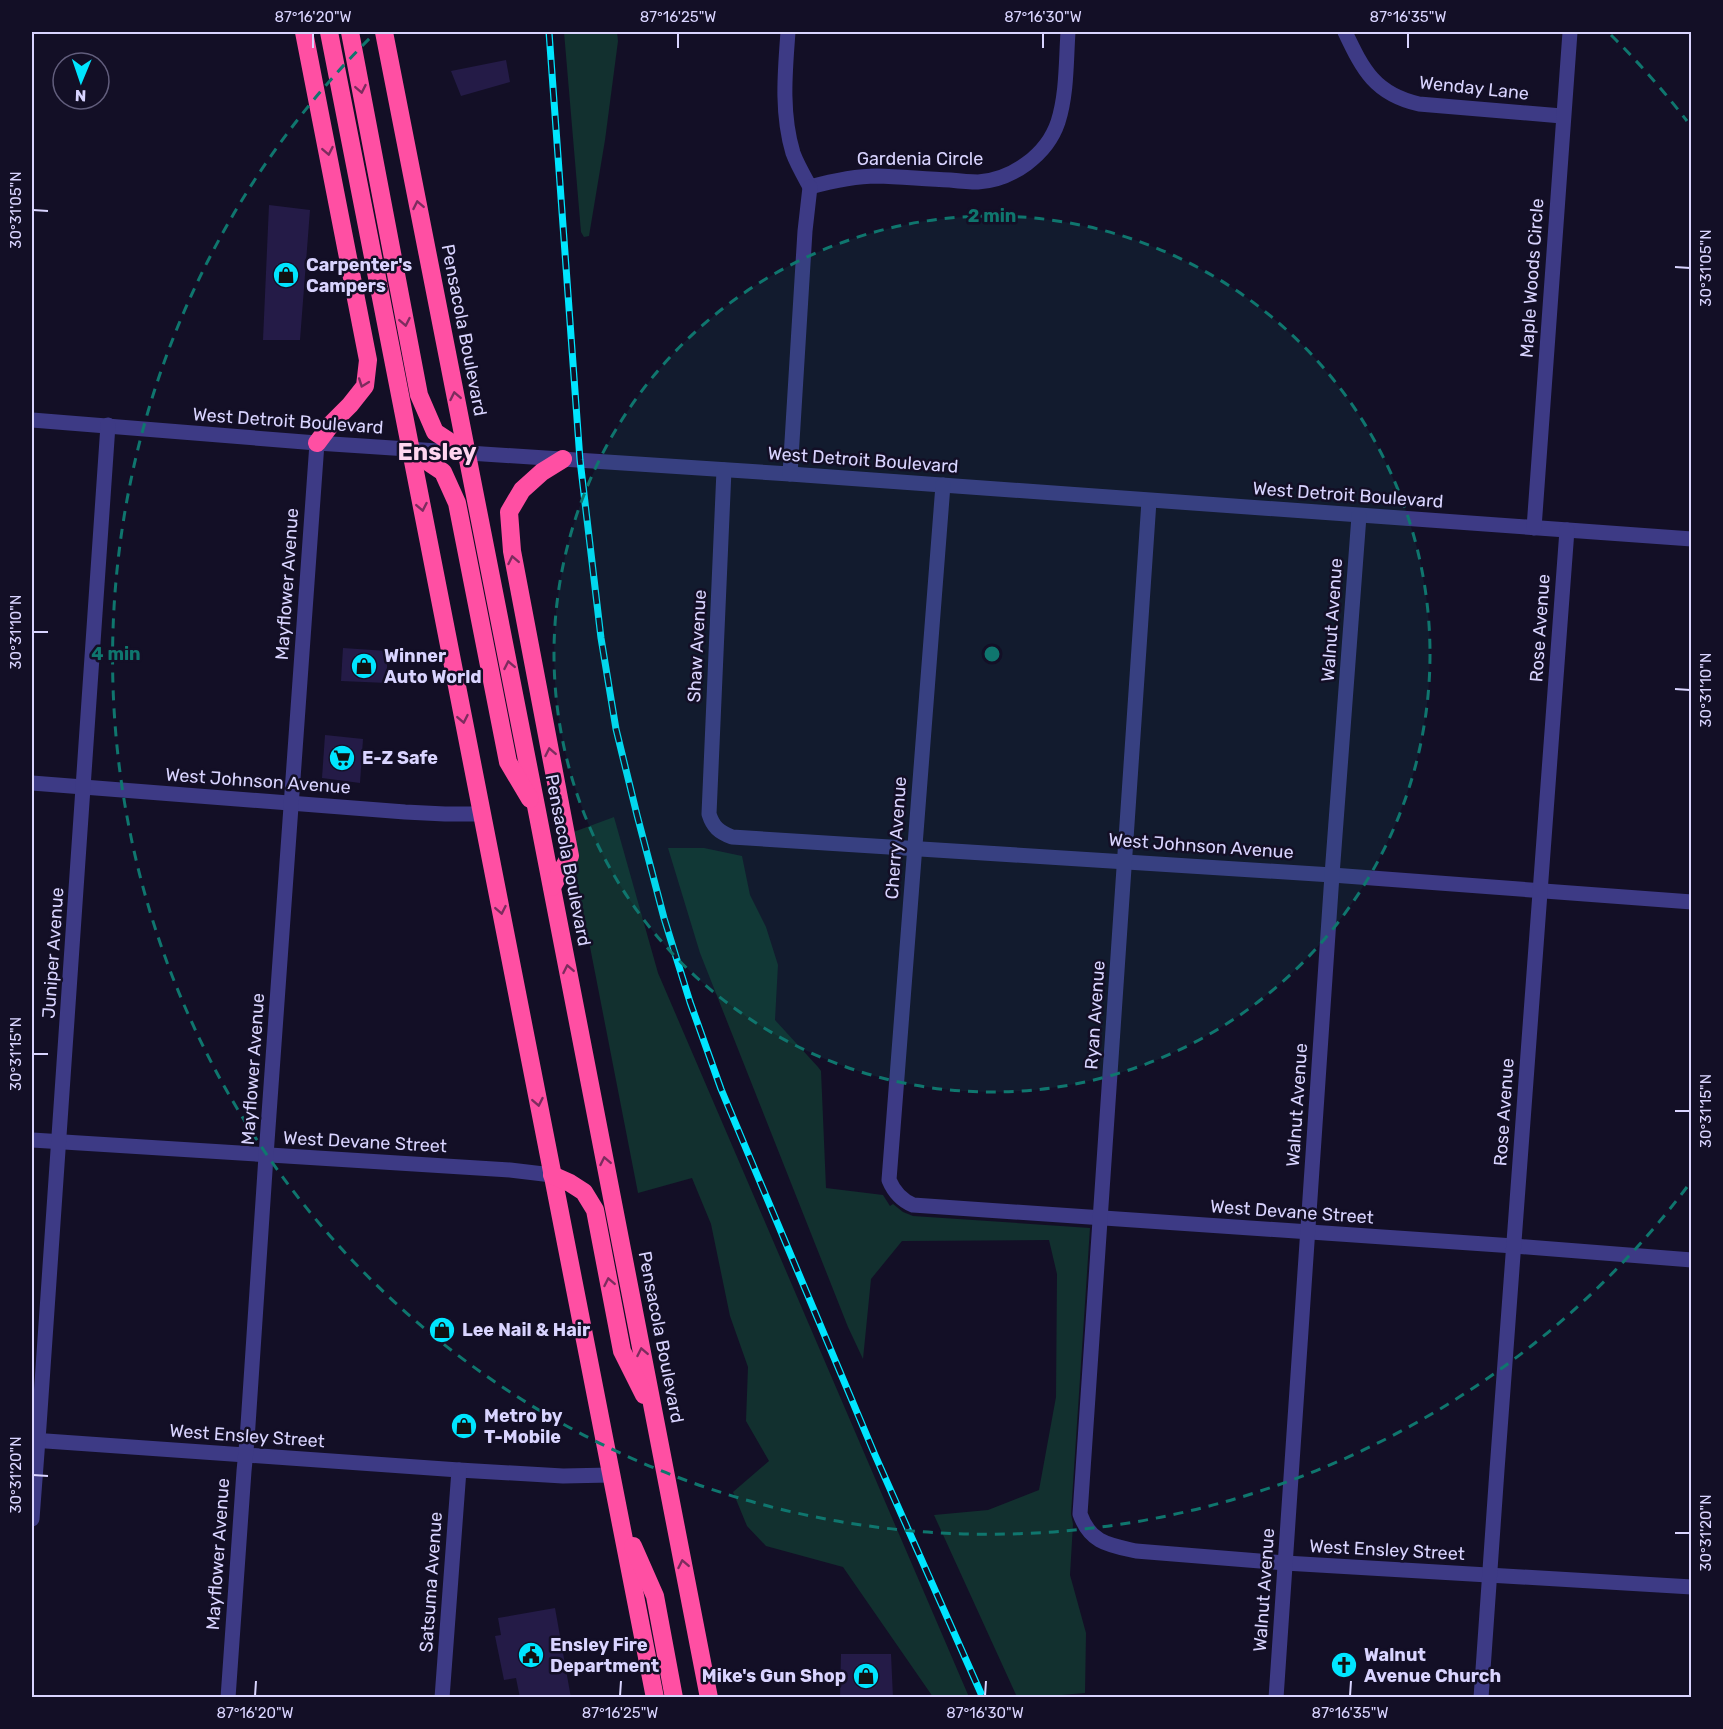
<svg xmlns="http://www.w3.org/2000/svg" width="1723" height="1729" viewBox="0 0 1723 1729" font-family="Rubik,sans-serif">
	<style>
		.green { fill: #12302f }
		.building { fill: #241b47 }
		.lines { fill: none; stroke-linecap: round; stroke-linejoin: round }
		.minor { stroke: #3d3a85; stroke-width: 15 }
		.highway { stroke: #ff4fa3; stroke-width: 18 }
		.rail-casing { stroke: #00e5ff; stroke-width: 7 }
		.rail { stroke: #130f26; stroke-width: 4.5; stroke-dasharray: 14; stroke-linecap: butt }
		.oneway { stroke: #7d2c5e }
		.ticks { fill: none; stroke: #d9d4ff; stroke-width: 2 }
		.ring { fill: none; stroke: #0f766e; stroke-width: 3; stroke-dasharray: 10 8 }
		.labels { text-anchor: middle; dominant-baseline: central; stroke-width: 5; stroke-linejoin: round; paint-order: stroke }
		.street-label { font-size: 18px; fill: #d9d4ff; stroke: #130f26 }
		.poi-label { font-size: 18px; font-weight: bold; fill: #d9d4ff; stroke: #130f26; text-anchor: start }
		.district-label { font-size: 24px; font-weight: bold; fill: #ffd6f0; stroke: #130f26 }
		.centre { fill: #0f766e; stroke: #130f26; stroke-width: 3 }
		.ring-label { font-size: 18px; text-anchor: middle; font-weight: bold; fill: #0f766e; stroke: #130f26; stroke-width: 5; stroke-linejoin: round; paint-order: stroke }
		.neatline { fill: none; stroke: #d9d4ff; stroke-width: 2 }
		.ticks-label { font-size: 15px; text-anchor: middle; fill: #d9d4ff }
	</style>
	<rect width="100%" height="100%" fill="#130f26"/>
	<g class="green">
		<path d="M564,32H617L618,41L605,140L589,236L584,237L581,232Z"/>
		<path d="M614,817L658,973L969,1697H933L843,1567L766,1546L747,1526L733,1492L769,1461L746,1421L748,1367L730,1316L711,1224L692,1178L638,1193L568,834Z"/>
		<path d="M668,848H704L742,856L750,895L766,927L778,965L775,1020L818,1067L821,1071L826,1188L883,1195L890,1206L893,1204L903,1212L913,1216L1090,1228L1071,1514L1073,1524L1070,1575L1086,1633L1085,1693L1050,1696L1047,1697H1017L934,1515L988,1510L1039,1490L1056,1397L1057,1274L1049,1240L902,1241L871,1279L863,1359L848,1327L700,953Z"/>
	</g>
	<g class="building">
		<path d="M506,60L510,82L461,96L451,71Z"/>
		<path d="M269,205L310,210L300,340H263Z"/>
		<path d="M343,648L387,651V683L341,681Z"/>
		<path d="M325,735L363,739L360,783L322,778Z"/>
		<path d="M555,1608L571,1698H520L516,1678L504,1680L495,1636L501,1635L498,1618Z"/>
		<path d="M841,1654H891L893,1698H840Z"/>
	</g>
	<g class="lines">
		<g class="minor">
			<path d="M788,32C785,72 781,113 793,153C797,164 804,176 810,187C832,181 854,176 877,176C902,177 926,179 950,180C959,181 969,182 978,182C1012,180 1047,155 1058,122C1067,94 1066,61 1068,32"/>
			<path d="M1345,32C1363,70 1375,94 1419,104L1562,116"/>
			<path d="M32,420L317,443L790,474L1692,539"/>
			<path d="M724,470L709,814C713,827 719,832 732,837L1332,875L1692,902"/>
			<path d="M790,474L805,231L810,187"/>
			<path d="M943,485L889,1180C894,1192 901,1200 913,1205L1514,1246L1692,1260"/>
			<path d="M1149,501L1080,1514C1090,1543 1109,1545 1136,1551L1285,1563L1692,1587"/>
			<path d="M1534,528L1570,32"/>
			<path d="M32,783L405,812L445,814H482"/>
			<path d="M32,1140L510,1170L552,1175"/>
			<path d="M32,1440L459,1470L563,1476L611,1475"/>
			<path d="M32,1519L39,1426L108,425"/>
			<path d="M228,1698L244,1471L247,1440L266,1156L317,443"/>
			<path d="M442,1698L459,1470"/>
			<path d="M1276,1698L1332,875L1359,516"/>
			<path d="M1481,1698L1497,1470L1567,530"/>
		</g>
		<g class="highway">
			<path d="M304,32L368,360L365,386L350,405L332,423L317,443"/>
			<path d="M329,32L655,1698"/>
			<path d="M350,32L419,395L435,432L467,453"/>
			<path d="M384,32L537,811L709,1698"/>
			<path d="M410,450L443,472L457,503L508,762L530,799"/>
			<path d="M552,887L570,856L512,551L509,512L522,490L542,472L563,459"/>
			<path d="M552,1175L570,1183L584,1192L595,1210L622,1351L644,1395"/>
			<path d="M633,1546L655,1596L674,1698"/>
		</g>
		<g class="rail-casing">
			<path id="rail" d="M549,32L580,460L601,638L616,729L637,815L664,918L690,1002L721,1089L875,1455L983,1698"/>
		</g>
		<use href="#rail" class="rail"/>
	</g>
	<defs><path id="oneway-chevron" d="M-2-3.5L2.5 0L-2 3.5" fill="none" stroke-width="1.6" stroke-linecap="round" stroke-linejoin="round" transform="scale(1.5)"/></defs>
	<g class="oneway">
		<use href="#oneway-chevron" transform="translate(361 89) rotate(79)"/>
		<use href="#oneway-chevron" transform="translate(328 151) rotate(79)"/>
		<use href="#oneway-chevron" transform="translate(418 205) rotate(-101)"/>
		<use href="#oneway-chevron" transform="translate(405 322) rotate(79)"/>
		<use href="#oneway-chevron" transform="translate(363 383) rotate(110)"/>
		<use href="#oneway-chevron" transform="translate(455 396) rotate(-101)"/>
		<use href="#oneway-chevron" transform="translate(422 507) rotate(79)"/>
		<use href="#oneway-chevron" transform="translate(513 560) rotate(-101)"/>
		<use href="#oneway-chevron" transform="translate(509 665) rotate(-101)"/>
		<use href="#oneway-chevron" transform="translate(463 719) rotate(79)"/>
		<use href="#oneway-chevron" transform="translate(550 752) rotate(-101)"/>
		<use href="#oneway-chevron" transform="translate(501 910) rotate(79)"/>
		<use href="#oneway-chevron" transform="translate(568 969) rotate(-101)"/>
		<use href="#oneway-chevron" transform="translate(538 1102) rotate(79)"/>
		<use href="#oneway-chevron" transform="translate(605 1161) rotate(-101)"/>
		<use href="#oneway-chevron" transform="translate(609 1282) rotate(-101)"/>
		<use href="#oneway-chevron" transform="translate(642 1352) rotate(-101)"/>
		<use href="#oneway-chevron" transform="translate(683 1564) rotate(-101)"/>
	</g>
	<path class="ticks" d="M313,48V33M678,48V33M1043,48V33M1408,48V33M33,210L48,211M1675,267L1690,268M33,632H48M1675,689L1690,690M33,1054H48M1675,1111H1690M33,1475L48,1476M1675,1533H1690M255,1696L256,1681M620,1696L621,1681M985,1696L986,1681M1350,1696L1351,1681"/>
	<circle cx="992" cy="654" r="438" fill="#0f766e" fill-opacity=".12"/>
	<g class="ring">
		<circle cx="992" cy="654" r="438"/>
		<path d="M1687 1187A876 876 0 1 1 373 35M1611 35A876 876 0 0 1 1687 121"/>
	</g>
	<defs>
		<g id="shop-disc" transform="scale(1.35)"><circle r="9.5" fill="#00e5ff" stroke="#130f26"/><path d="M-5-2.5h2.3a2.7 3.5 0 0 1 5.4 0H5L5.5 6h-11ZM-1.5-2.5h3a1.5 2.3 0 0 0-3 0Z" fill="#111"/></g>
		<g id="supermarket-disc" transform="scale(1.35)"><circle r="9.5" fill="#00e5ff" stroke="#130f26"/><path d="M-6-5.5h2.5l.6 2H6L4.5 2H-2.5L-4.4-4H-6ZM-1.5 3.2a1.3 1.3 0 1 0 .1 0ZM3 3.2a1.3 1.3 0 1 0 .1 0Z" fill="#111"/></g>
		<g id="civic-disc" transform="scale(1.35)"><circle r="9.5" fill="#00e5ff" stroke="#130f26"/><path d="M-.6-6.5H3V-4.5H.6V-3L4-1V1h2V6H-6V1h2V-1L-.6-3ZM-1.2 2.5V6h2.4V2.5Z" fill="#111"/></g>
		<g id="church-disc" transform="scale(1.35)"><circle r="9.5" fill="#00e5ff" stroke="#130f26"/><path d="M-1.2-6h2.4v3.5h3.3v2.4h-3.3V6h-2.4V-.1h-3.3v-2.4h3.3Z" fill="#111"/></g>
	</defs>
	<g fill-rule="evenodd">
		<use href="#shop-disc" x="286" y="275"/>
		<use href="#shop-disc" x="364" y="666"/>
		<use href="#supermarket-disc" x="342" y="758"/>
		<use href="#shop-disc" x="442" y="1330"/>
		<use href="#shop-disc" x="464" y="1426"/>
		<use href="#civic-disc" x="531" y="1655"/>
		<use href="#church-disc" x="1344" y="1665"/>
		<use href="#shop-disc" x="866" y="1676"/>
	</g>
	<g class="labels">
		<g class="street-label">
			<text transform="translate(1474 88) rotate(6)">Wenday Lane</text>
			<text x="920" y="159">Gardenia Circle</text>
			<text transform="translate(1532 278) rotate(-86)">Maple Woods Circle</text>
			<text transform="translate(464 330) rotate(79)">Pensacola Boulevard</text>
			<text transform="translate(288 421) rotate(4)">West Detroit Boulevard</text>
			<text transform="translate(863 460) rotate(4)">West Detroit Boulevard</text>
			<text transform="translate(1348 495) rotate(4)">West Detroit Boulevard</text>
			<text transform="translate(287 584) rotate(-86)">Mayflower Avenue</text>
			<text transform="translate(1332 620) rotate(-86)">Walnut Avenue</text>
			<text transform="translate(1540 628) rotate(-86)">Rose Avenue</text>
			<text transform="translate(697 646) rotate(-87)">Shaw Avenue</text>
			<text transform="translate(258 781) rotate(4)">West Johnson Avenue</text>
			<text transform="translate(896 838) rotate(-86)">Cherry Avenue</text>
			<text transform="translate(1201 846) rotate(4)">West Johnson Avenue</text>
			<text transform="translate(568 860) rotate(79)">Pensacola Boulevard</text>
			<text transform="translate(53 953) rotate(-86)">Juniper Avenue</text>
			<text transform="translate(1095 1015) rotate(-86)">Ryan Avenue</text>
			<text transform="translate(253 1069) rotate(-86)">Mayflower Avenue</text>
			<text transform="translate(1297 1105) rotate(-86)">Walnut Avenue</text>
			<text transform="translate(1504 1112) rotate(-86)">Rose Avenue</text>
			<text transform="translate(365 1142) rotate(3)">West Devane Street</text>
			<text transform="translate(1292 1212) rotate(4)">West Devane Street</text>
			<text transform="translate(661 1337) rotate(79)">Pensacola Boulevard</text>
			<text transform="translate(247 1436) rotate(4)">West Ensley Street</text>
			<text transform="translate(1387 1550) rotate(3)">West Ensley Street</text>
			<text transform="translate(218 1554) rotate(-86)">Mayflower Avenue</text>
			<text transform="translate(431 1582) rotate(-86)">Satsuma Avenue</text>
			<text transform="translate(1264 1590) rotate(-86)">Walnut Avenue</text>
		</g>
		<g class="poi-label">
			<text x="306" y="265">Carpenter's<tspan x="306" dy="21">Campers</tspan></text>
			<text x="384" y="656">Winner<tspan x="384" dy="21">Auto World</tspan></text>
			<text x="362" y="758">E-Z Safe</text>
			<text x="462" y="1330">Lee Nail &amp; Hair</text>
			<text x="484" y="1416">Metro by<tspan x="484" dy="21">T-Mobile</tspan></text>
			<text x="550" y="1645">Ensley Fire<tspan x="550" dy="21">Department</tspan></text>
			<text x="1364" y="1655">Walnut<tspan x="1364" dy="21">Avenue Church</tspan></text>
			<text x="846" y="1676" text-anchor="end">Mike's Gun Shop</text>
		</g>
		<g class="district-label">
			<text x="437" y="452">Ensley</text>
		</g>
	</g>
	<circle cx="992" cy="654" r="9" class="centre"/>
	<g class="ring-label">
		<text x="992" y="222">2 min</text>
		<text x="116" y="660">4 min</text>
	</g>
	<rect width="1723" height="1729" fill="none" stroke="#130f26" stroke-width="66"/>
	<g transform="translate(81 81) rotate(182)"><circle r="28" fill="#130f26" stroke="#625e7d" stroke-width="1.5"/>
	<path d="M0-4.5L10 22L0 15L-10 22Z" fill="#00e5ff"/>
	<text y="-9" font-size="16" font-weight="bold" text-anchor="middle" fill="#d9d4ff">N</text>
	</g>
	<rect x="33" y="33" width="1657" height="1663" class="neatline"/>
	<g class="ticks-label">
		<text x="313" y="22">87°16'20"W</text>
		<text x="678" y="22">87°16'25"W</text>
		<text x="1043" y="22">87°16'30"W</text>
		<text x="1408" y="22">87°16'35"W</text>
		<text transform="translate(16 210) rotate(-90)" y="5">30°31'05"N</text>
		<text transform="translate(1706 268) rotate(-90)" y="5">30°31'05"N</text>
		<text transform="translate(16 632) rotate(-90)" y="5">30°31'10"N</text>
		<text transform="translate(1706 690) rotate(-90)" y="5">30°31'10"N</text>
		<text transform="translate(16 1054) rotate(-90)" y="5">30°31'15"N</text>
		<text transform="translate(1706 1111) rotate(-90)" y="5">30°31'15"N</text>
		<text transform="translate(16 1475) rotate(-90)" y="5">30°31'20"N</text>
		<text transform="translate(1706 1533) rotate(-90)" y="5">30°31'20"N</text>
		<text x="255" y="1718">87°16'20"W</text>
		<text x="620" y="1718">87°16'25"W</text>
		<text x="985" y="1718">87°16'30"W</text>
		<text x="1350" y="1718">87°16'35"W</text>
	</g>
</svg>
